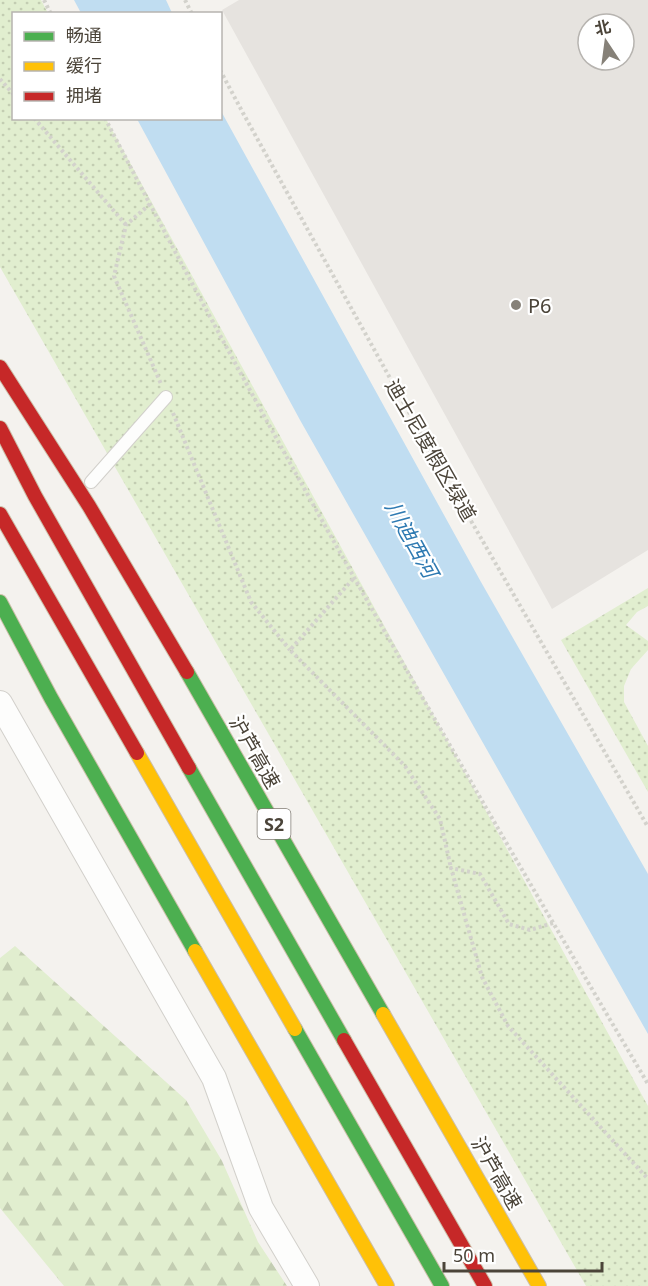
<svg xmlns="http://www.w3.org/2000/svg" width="648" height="1286" viewBox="0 0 648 1286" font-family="'Noto Sans','Noto Sans SC',sans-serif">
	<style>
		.grass { fill: url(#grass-dots) }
		.forest { fill: url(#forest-firs) }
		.parking { fill: #e6e3df; fill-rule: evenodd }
		.water { fill: #c0ddf1 }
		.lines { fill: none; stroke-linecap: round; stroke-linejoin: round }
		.lane-casing { stroke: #d2d0cb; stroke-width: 14 }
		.street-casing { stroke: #d2d0cb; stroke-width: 26 }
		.fast-casing { stroke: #ccbfa9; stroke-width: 16 }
		.slow-casing { stroke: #ccbfa9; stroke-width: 16 }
		.jam-casing { stroke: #ccbfa9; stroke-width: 16 }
		.path { stroke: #d3d2cc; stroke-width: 4; stroke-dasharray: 3 3; stroke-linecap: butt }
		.lane { stroke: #fdfdfc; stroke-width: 12 }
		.street { stroke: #fdfdfc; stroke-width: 24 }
		.fast { stroke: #4caf50; stroke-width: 14 }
		.slow { stroke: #ffc107; stroke-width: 14 }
		.jam { stroke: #c62828; stroke-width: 14 }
		.poi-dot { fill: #868178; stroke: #fff; stroke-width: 2 }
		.labels { text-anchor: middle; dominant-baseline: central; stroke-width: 4.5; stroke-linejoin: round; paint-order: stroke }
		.shield { fill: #fff; stroke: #817c74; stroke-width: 1.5 }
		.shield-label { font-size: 18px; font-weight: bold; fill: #4b4439 }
		.poi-label { font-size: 20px; fill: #4b4439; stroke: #fff; text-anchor: start }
		.street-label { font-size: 20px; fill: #4b4439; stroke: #fff }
		.water-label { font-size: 21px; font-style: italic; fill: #2e7ab2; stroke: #fff }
	</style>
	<defs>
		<pattern id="grass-dots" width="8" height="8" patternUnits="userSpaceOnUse" patternTransform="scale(1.5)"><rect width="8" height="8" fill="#e1eecf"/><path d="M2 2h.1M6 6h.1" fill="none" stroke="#c3cdb2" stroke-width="1.8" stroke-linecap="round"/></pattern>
		<pattern id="forest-firs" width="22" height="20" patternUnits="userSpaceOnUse" patternTransform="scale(1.5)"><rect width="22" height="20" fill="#e1eecf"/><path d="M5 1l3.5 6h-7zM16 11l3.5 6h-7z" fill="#c3cdb2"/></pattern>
	</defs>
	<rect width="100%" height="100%" fill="#f4f2ee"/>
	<g class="grass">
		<path d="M0,0H41L48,13L14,14V118L106,119L648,1106V1286H586L0,267Z"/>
		<path d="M648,588V606L637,612L626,625L648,641V650L631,669L624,686V702L648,746V792L561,640Z"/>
	</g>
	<path class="forest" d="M15,946L186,1100L222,1161L258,1242L287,1286H64L0,1208V958Z"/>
	<path class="parking" d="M239,0H648V550L552,609L222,10ZM588,24H624V60H588Z"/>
	<g class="water">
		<path d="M74,0H166L172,13H81Z"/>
		<path d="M221,111L481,582L648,874V1034L300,420L137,119L220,118Z"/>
	</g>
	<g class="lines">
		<g class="lane-casing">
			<path id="lane" d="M91,482L166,397"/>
		</g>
		<g class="street-casing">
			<path id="street" d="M0,703L214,1078L261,1208L307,1286"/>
		</g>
		<g class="fast-casing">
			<g id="fast">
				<path d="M0,602L51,698L195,951"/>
				<path d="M187,672L383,1014"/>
				<path d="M189,768L344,1040"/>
				<path d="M295,1029L442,1286"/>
			</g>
		</g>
		<g class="slow-casing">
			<g id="slow">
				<path d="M137,753L295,1029"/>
				<path d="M195,951L387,1286"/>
				<path d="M383,1014L539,1286"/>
			</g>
		</g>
		<g class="jam-casing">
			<g id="jam">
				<path d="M0,367L89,506L187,672"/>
				<path d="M0,428L35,496L189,768"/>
				<path d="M0,514L137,753"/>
				<path d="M344,1040L485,1286"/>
			</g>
		</g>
		<g class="path">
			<path d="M44,0L51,14"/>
			<path d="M185,0L192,14"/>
			<path d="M220,70L243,113L426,443L648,827"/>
			<path d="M0,79L14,95"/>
			<path d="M34,118L126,225"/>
			<path d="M105,118C275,447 460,766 648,1084"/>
			<path d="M150,204L126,225L114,276L161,384"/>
			<path d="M173,413L251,602L290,650"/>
			<path d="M353,579L290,650L405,766L440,819L451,868"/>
			<path d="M553,923L530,930L509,924L480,874L451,868L482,977L508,1026L648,1179"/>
		</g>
		<use href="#lane" class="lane"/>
		<use href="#street" class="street"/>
		<use href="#fast" class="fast"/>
		<use href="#slow" class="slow"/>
		<use href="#jam" class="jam"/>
	</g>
	<circle class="poi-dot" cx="516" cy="305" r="6"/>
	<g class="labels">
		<rect class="shield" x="257.5" y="809" width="33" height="30" rx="4.5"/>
		<g class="shield-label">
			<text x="274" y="824">S2</text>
		</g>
		<g class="poi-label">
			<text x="528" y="305">P6</text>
		</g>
		<g class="street-label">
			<text transform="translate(431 450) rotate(60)">迪士尼度假区绿道</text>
			<text transform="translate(255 752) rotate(60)">沪芦高速</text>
			<text transform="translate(497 1173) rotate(60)">沪芦高速</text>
		</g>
		<g class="water-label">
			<text transform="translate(412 539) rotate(61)">川迪西河</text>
		</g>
	</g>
	<rect x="12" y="12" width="210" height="108" fill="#ffffff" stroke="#b7b4b0" stroke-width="1.5"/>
	<rect x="24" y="32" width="30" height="9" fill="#4caf50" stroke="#b7b4b0" stroke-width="1.5"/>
	<text x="66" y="42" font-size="18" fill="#4b4439">畅通</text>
	<rect x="24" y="62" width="30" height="9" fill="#ffc107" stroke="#b7b4b0" stroke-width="1.5"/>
	<text x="66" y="72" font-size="18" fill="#4b4439">缓行</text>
	<rect x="24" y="92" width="30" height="9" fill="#c62828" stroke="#b7b4b0" stroke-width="1.5"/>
	<text x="66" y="102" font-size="18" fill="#4b4439">拥堵</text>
	<g transform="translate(606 42) rotate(347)"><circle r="28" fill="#ffffff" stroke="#b7b4b0" stroke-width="1.5"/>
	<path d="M0-4.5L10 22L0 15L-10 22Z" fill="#868178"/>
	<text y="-9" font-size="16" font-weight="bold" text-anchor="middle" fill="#4b4439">北</text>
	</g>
	<path d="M444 1262v9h158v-9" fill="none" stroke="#4b4439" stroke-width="3"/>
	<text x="453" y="1262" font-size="18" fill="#4b4439" stroke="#ffffff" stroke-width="4.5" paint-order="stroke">50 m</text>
</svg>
